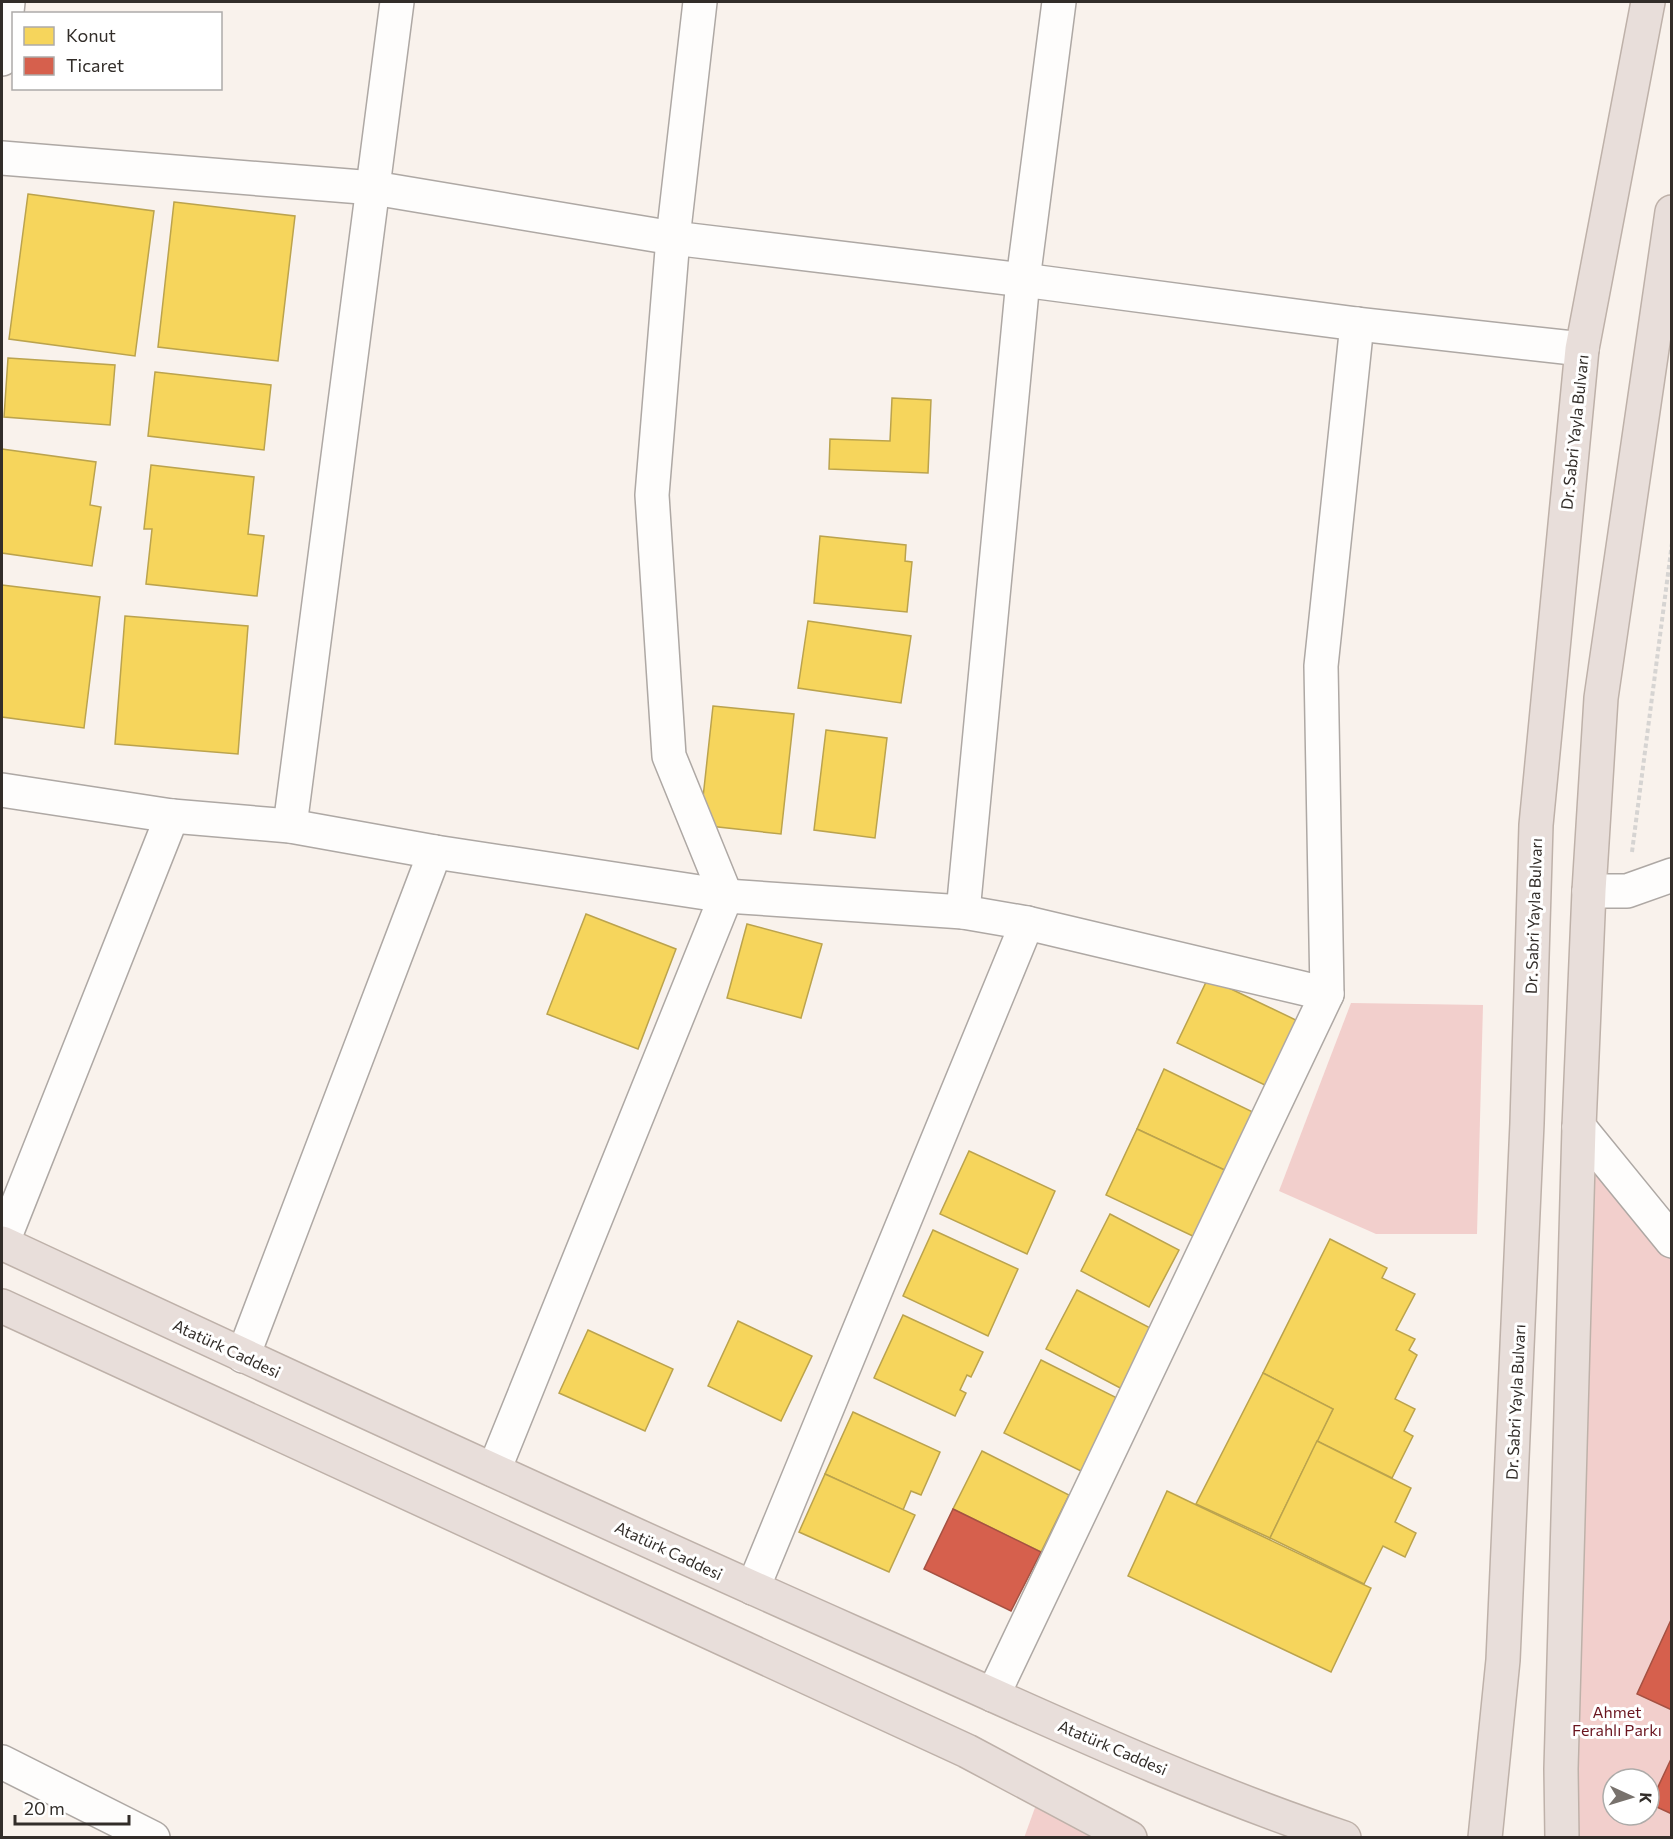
<svg xmlns="http://www.w3.org/2000/svg" width="1673" height="1839" viewBox="0 0 1673 1839" font-family="Commissioner,sans-serif">
	<style>
		.green { fill: #f2cfcc; fill-rule: evenodd }
		.homes { fill: #f6d55c; stroke: #bba34d; stroke-width: 1.5 }
		.shops { fill: #d6604d; stroke: #a55142; stroke-width: 1.5 }
		.lines { fill: none; stroke-linecap: round; stroke-linejoin: round }
		.street-casing { stroke: #aea8a4; stroke-width: 36 }
		.highway-casing { stroke: #beb1a9; stroke-width: 36 }
		.path { stroke: #d6d4d2; stroke-width: 4; stroke-dasharray: 4.5 3; stroke-linecap: butt }
		.street { stroke: #fefdfc; stroke-width: 33 }
		.highway { stroke: #e8deda; stroke-width: 33 }
		.labels { text-anchor: middle; dominant-baseline: central; stroke-width: 6; stroke-linejoin: round; paint-order: stroke }
		.street-label { font-size: 16px; fill: #322d29; stroke: #fff }
		.park-label { font-size: 16px; fill: #6a151f; stroke: #fff }
	</style>
	<rect width="100%" height="100%" fill="#f9f2ec"/>
	<g class="green">
		<path d="M1351,1003L1483,1005L1477,1234H1376L1279,1191Z"/>
		<path d="M1579,1127L1671,1241L1672,1837L1562,1838ZM1613,1779H1649V1815H1613Z"/>
		<path d="M1041,1791L1130,1838H1024Z"/>
	</g>
	<g class="homes">
		<path d="M28,194L154,211L135,356L9,339Z"/>
		<path d="M174,202L295,216L278,361L158,347Z"/>
		<path d="M8,358L115,365L110,425L4,417Z"/>
		<path d="M155,372L271,385L264,450L148,436Z"/>
		<path d="M892,398L931,400L928,473L829,469L830,439L890,441Z"/>
		<path d="M2,449L96,462L90,505L101,507L92,566L2,553Z"/>
		<path d="M151,465L254,477L248,534L264,536L257,596L146,584L152,529H144Z"/>
		<path d="M820,536L906,545L905,561L912,562L907,612L814,603Z"/>
		<path d="M2,585L100,597L84,728L2,717Z"/>
		<path d="M125,616L248,626L238,754L115,744Z"/>
		<path d="M808,621L911,636L901,703L798,688Z"/>
		<path d="M713,706L794,714L781,834L700,825Z"/>
		<path d="M826,730L887,738L875,838L814,830Z"/>
		<path d="M586,914L676,949L638,1049L547,1014Z"/>
		<path d="M747,924L822,944L801,1018L727,998Z"/>
		<path d="M1208,978L1300,1022L1269,1087L1177,1043Z"/>
		<path d="M1164,1069L1259,1115L1231,1173L1137,1129Z"/>
		<path d="M1137,1129L1231,1173L1199,1239L1106,1195Z"/>
		<path d="M969,1151L1055,1191L1027,1254L940,1214Z"/>
		<path d="M1110,1214L1179,1250L1149,1307L1081,1271Z"/>
		<path d="M933,1230L1018,1269L988,1336L903,1296Z"/>
		<path d="M1330,1239L1387,1268L1382,1278L1415,1294L1396,1330L1415,1339L1409,1350L1417,1355L1395,1399L1415,1409L1404,1431L1413,1436L1392,1478L1317,1441L1333,1409L1263,1373Z"/>
		<path d="M1077,1290L1156,1331L1124,1390L1046,1349Z"/>
		<path d="M903,1315L983,1352L971,1377L967,1375L960,1390L966,1393L955,1416L874,1378Z"/>
		<path d="M738,1321L812,1356L781,1421L708,1386Z"/>
		<path d="M588,1330L673,1369L645,1431L559,1393Z"/>
		<path d="M1041,1360L1117,1398L1081,1471L1004,1433Z"/>
		<path d="M1263,1373L1333,1409L1270,1538L1196,1504Z"/>
		<path d="M853,1412L940,1452L921,1495L911,1491L903,1510L825,1474Z"/>
		<path d="M1317,1441L1411,1488L1395,1522L1416,1533L1405,1557L1383,1546L1364,1584L1270,1538Z"/>
		<path d="M982,1451L1069,1495L1041,1552L953,1509Z"/>
		<path d="M825,1474L915,1515L889,1572L799,1532Z"/>
		<path d="M1167,1491L1371,1588L1331,1672L1128,1576Z"/>
	</g>
	<g class="shops">
		<path d="M953,1509L1041,1552L1011,1611L924,1569Z"/>
		<path d="M1671,1620H1672V1710L1637,1694Z"/>
		<path d="M1672,1757V1814L1650,1804Z"/>
	</g>
	<g class="lines">
		<g class="street-casing">
			<g id="street">
				<path d="M2,59L8,2"/>
				<path d="M2,158L374,188L673,238L1023,280L1357,324L1582,349"/>
				<path d="M2,790L172,816L290,826L435,852L726,896L963,912L1027,923L1327,994L993,1695"/>
				<path d="M290,826L397,2"/>
				<path d="M1589,891H1627L1672,875"/>
				<path d="M963,912L1023,280L1059,2"/>
				<path d="M1327,994L1321,666L1357,324"/>
				<path d="M1579,1127L1672,1241"/>
				<path d="M2,1244L172,816"/>
				<path d="M243,1356L435,852"/>
				<path d="M494,1470L726,896L669,756L652,495L673,238L700,2"/>
				<path d="M753,1588L1027,923"/>
				<path d="M2,1762L153,1838"/>
			</g>
		</g>
		<g class="highway-casing">
			<g id="highway">
				<path d="M2,1243C285,1375 568,1506 854,1633C1016,1704 1176,1782 1344,1838"/>
				<path d="M2,1306L967,1751L1130,1838"/>
				<path d="M1485,1838L1503,1660L1527,1123L1536,825L1582,349L1648,2"/>
				<path d="M1562,1838L1561,1769L1579,1127L1589,891L1601,698L1672,212"/>
			</g>
		</g>
		<path class="path" d="M1632,852L1672,543"/>
		<use href="#street" class="street"/>
		<use href="#highway" class="highway"/>
	</g>
	<g class="labels">
		<g class="street-label">
			<text transform="translate(1574 432) rotate(-84)">Dr. Sabri Yayla Bulvarı</text>
			<text transform="translate(1533 916) rotate(-88)">Dr. Sabri Yayla Bulvarı</text>
			<text transform="translate(227 1348) rotate(25)">Atatürk Caddesi</text>
			<text transform="translate(1515 1402) rotate(-87)">Dr. Sabri Yayla Bulvarı</text>
			<text transform="translate(669 1550) rotate(25)">Atatürk Caddesi</text>
			<text transform="translate(1113 1747) rotate(23)">Atatürk Caddesi</text>
		</g>
		<g class="park-label">
			<text x="1617" y="1711">Ahmet<tspan x="1617" dy="18">Ferahlı Parkı</tspan></text>
		</g>
	</g>
	<rect width="1673" height="1839" fill="none" stroke="#322d29" stroke-width="6"/>
	<rect x="12" y="12" width="210" height="78" fill="#ffffff" stroke="#adaba9" stroke-width="1.5"/>
	<rect x="24" y="27" width="30" height="18" fill="#f6d55c" stroke="#adaba9" stroke-width="1.5"/>
	<text x="66" y="42" font-size="18" fill="#322d29">Konut</text>
	<rect x="24" y="57" width="30" height="18" fill="#d6604d" stroke="#adaba9" stroke-width="1.5"/>
	<text x="66" y="72" font-size="18" fill="#322d29">Ticaret</text>
	<g transform="translate(1631 1797) rotate(94)"><circle r="28" fill="#ffffff" stroke="#adaba9" stroke-width="1.5"/>
	<path d="M0-4.5L10 22L0 15L-10 22Z" fill="#78726d"/>
	<text y="-9" font-size="16" font-weight="bold" text-anchor="middle" fill="#322d29">K</text>
	</g>
	<path d="M15 1815v9h114v-9" fill="none" stroke="#322d29" stroke-width="3"/>
	<text x="24" y="1815" font-size="18" fill="#322d29" stroke="#ffffff" stroke-width="4.5" paint-order="stroke">20 m</text>
</svg>
